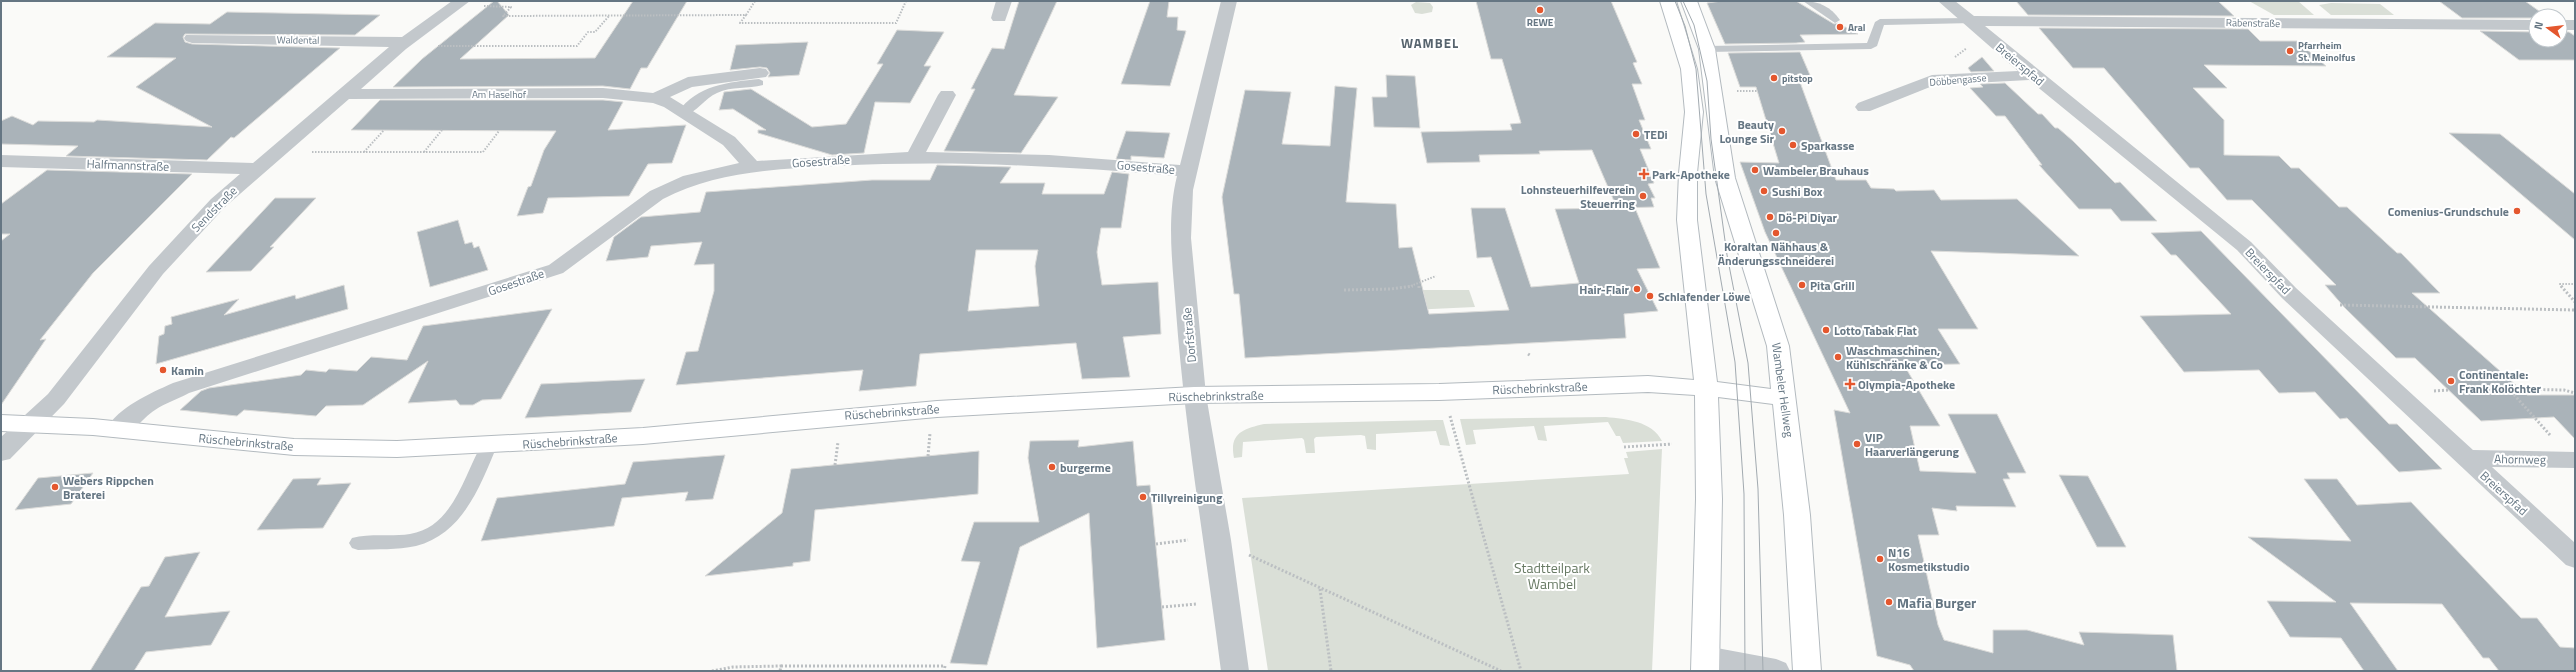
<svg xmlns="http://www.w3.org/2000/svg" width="2576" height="672" viewBox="0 0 2576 672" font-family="'Titillium Web',sans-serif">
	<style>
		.green { fill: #dadfd7 }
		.building { fill: #aab3b9; stroke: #dcdcda; fill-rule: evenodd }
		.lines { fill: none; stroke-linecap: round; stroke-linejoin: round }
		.secondary-casing { stroke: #b3babf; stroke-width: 2 }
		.path-far1 { stroke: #bbbfc2; stroke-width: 2; stroke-dasharray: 1.5 1.5; stroke-linecap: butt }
		.path { stroke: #bbbfc2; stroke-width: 3; stroke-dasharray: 2 2; stroke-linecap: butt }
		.service { fill: #c3c8cc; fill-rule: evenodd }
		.minor { fill: #c3c8cc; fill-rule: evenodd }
		.tertiary { fill: #c3c8cc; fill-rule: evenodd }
		.secondary { fill: #fff; fill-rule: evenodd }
		.tram { stroke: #a2aab0; stroke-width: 1 }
		.poi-dot { fill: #e4572e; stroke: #fff; stroke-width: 1.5 }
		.labels { text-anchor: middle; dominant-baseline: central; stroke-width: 4; stroke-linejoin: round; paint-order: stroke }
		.far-poi-label { font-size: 10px; font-weight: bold; fill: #657683; stroke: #fff; text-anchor: start }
		.far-street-label { font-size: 10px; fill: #657683; stroke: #fff }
		.street-label { font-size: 12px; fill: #657683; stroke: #fff }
		.poi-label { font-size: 12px; font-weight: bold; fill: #657683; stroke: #fff; text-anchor: start }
		.far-district-label { font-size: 13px; font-weight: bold; letter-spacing: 1px; fill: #57646e; stroke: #fff }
		.near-park-label { font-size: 14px; fill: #687a64; stroke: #fff }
		.near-poi-label { font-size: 14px; font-weight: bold; fill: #657683; stroke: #fff; text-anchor: start }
	</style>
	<rect width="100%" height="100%" fill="#fafaf8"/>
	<g class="green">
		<path d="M2249,1H2298L2314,15H2274Z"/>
		<path d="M1416,2L1430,3L1433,7L1432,12L1422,14L1415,13L1411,5Z"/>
		<path d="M2331,3L2380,4L2394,15H2331L2319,5Z"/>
		<path d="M1419,290H1469L1475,307L1367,312Z"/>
		<path d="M1606,417C1626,419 1652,421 1662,441L1623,443L1620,436H1616L1608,422L1544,426L1547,441L1538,440L1534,426L1473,430L1476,444L1466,445L1460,419Z"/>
		<path d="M1437,420H1443L1450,446L1440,445L1436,431L1376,434V450L1367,449L1365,436L1361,435L1316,437L1314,439L1315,453H1306L1304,440L1302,438L1243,442L1242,457L1234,458C1229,433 1243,429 1264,424Z"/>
		<path d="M1662,449L1652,671H1268L1242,498L1629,474L1624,458H1628L1626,452Z"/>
	</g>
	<g class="building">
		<path d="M494,1H497L509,15L460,59L595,58L633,1H687L647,68H641L630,89L603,86L393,87L422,59Z"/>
		<path d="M1019,1H1057L1014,95L1058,97L1021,153L944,151L975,89H971L992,48L1004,49Z"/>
		<path d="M1150,1H1169L1167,17H1178L1177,30L1186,31L1170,86L1121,84Z"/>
		<path d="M1476,1H1611L1637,62L1633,63L1642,84H1632L1645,120H1639L1651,149H1640L1654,183L1648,184L1655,198H1651L1654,207L1617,208L1592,150L1539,151L1540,154L1479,155L1480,162L1427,163L1421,132L1512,130L1510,124L1521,123L1502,59H1491Z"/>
		<path d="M1722,1H1796L1834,24L1838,23L1858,34L1800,35L1805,42L1796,43L1725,44L1707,3Z"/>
		<path d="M2016,1H2218L2234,16L2028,15Z"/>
		<path d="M2439,1H2525L2546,16H2536V18H2462Z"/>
		<path d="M227,12L380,15L355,35L185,34L183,37L185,42L192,44L340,48L234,138L231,137L207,160L66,156L78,146L1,144V121L12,116L33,125L38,121L94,122L97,120L212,127L136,87L176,58L107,57L155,23L210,24Z"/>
		<path d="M2039,28L2248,29L2260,41H2297L2326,66L2204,65L2227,88H2193L2224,120V155L2279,156L2291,168H2299L2339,207H2347L2397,253H2401L2440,293H2412L2527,395H2575V439L2554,417L2481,421L2415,358H2396L2345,308L2325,285H2336L2252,200H2227L2199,168H2190L2104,68H2073Z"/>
		<path d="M897,30L944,32L924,66H931L910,103L875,102L864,153L832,155L758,133V130H766L733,109L719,110L724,92L751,89L812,127L846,124L883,64H877Z"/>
		<path d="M2480,31L2536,32V40H2560V32H2569L2575,36V60H2519Z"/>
		<path d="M808,42L799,75L768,77L770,73L767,68L760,67L730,70L736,45Z"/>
		<path d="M1800,52L1813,82L1797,74L1836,180H1866L1871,188L1894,189L1896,191L1934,190L1941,200L2017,199L2079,256L1931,251L1978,329H1938L1960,364L1904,365L1940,426H1910L1920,471L1976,473L1948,414H1997L2026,473H2007L2010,479H2003L2016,507L1956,506L1957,511L1932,508L1939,535H1918L1938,625L1944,640L1993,653V630H2027L2084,645L2079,632L2173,635L2177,671H1914L1910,665L1877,656L1834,410L1850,413L1765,232L1740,162L1779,163L1756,87H1740L1728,53Z"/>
		<path d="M1982,57L1994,71L1971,72L1968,68Z"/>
		<path d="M1386,75L1415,76L1420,128L1374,127L1372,97H1387Z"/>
		<path d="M2005,83L2038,114H2042L2055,128H2058L2073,141L2115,183L2120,182L2157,221H2121L2111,209H2079L2039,165H2042L2005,116H1996L1970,88L1983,87L1980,84Z"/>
		<path d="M1335,86L1357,88L1346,202L1396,204L1399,248L1412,247L1429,314L1509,310L1491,257L1477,258L1471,208H1505L1531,287L1579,283L1555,209L1635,208L1660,268L1637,269L1658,311L1624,314L1626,338L1245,358L1239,294H1234L1222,197L1245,90L1291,92L1282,144L1330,146Z"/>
		<path d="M380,100H603L623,102L608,130L686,125L672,163L648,164L629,196L548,198L543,213L517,216L528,187L531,186L544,150L556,131L351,130Z"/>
		<path d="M1126,131L1170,133L1164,158L1131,156V160L1116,159Z"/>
		<path d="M2449,133L2500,134L2575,194V240Z"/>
		<path d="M937,165L1011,167L1000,183H1045L1042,194H1104L1112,172L1129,174L1121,228H1101L1097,252L1102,285L1158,282L1161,334L1123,337L1130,377L1082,379L1076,343L920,354L916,386L859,391L863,370L676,385L686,352L698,351L714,291V264L694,265L702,242L651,246L648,257L606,261L614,237L641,217L700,212L706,192L872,180H930ZM976,250H1038L1035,266L1039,306L968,311Z"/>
		<path d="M47,170L192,174L93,273L40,340L46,339L1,405V241L10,234H1V204Z"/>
		<path d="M275,198H316L270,247H274L251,271L206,272Z"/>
		<path d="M458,220L465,244L472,242L474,248L479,246L488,270L430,287L417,232Z"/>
		<path d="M2201,231L2389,424H2397L2442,469L2399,472L2347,418L2340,419L2315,392L2279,393L2259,370L2184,372L2140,316L2231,314L2176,255H2171L2151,233Z"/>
		<path d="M344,285L348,309L156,364L159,336L164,334L165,326L172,324L171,317L239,299L224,315L295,295L296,299Z"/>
		<path d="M552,309L501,399L482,400L473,405H460L456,400L408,403L428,361L363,405L326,406L316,416L244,410L237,416L180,410L201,391L209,388L301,375L306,370L326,372L329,369L357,371L371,357L407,360L423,326Z"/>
		<path d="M645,379L631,412L525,418L541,384Z"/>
		<path d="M1079,440L1078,447L1133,441L1137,486L1150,485L1165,640L1097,648L1089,513L1020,547L987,665L950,663L980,562L961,561L974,522H1039L1028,458L1030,441Z"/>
		<path d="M979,451L978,494L815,510L810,561L793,563V566L705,576L782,513L791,469Z"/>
		<path d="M725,455L713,499L685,501L688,492L622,498L614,526L481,541L497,498L625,484L633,462Z"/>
		<path d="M93,473L71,504L15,510L38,478Z"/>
		<path d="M2059,475L2088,476L2126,547H2097Z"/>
		<path d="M321,478L317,485L351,483L323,528L257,530L293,479Z"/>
		<path d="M2304,479H2337L2357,505L2411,502L2521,618H2537L2560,647L2575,648V671H2499L2489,658H2483L2442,604L2350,603L2398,671H2364L2341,638L2290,637L2267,601L2336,602L2248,537L2351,541Z"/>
		<path d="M200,552L165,617L230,611L211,645L146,652L134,671H90L141,587L149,586L165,557Z"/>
	</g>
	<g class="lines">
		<g class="secondary-casing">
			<path id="secondary" d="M1660,1H1676L1697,69L1703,112L1697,173V220L1717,382L1771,389L1767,346L1715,178L1699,49L1681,1H1697L1715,49L1735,178L1789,346L1810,515L1821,671H1793L1784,515L1773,404L1718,397L1722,499L1719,671H1691L1696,499L1695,395L1648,392L1439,400L1194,403L937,417L643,444L397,457L294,455L93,435L1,431V415L93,419L294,439L397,441L643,428L937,401L1194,387L1439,384L1648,376L1694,380L1677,220L1679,173L1685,112L1681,69Z"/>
		</g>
		<g class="path-far1">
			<path d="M484,6L511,7L503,16L746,15L740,23H896L906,1"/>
			<path d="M746,15L755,1"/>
			<path d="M438,46H577L588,32H595L609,16"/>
			<path d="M1955,57L1967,48"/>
			<path d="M1737,91H1757"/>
			<path d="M312,152H483L499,131"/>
			<path d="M364,152L384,130"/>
			<path d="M424,152L442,130"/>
			<path d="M1408,287L1436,276"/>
			<path d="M2562,287L2560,284H2575"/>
		</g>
		<g class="path">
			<path d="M1419,286V290"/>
			<path d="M2561,286L2575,302"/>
			<path d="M1344,290L1391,289L1413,286"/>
			<path d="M2340,305L2575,310"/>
			<path d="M1528,354L1531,356"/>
			<path d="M2493,387L2508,391"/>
			<path d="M2434,391L2449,390"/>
			<path d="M1450,416L1521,671"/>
			<path d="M2550,435L2509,389L2564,390L2575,393"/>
			<path d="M1624,447L1672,444"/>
			<path d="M928,456L930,433"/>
			<path d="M835,465L838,442"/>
			<path d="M1156,544L1188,540"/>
			<path d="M1249,555L1501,671"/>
			<path d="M1320,589L1331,671"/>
			<path d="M1162,607L1197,604"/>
			<path d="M781,666H945L944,671"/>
			<path d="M712,671L733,667L781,666L780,671"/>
		</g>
		<g class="service">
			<path d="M1803,1C1819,1 1831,7 1840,20L1835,23Z"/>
			<path d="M1969,18L1974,21L1973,23L1884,25L1877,46L1871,49L1707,52L1701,49L1707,46L1867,43L1875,22L1880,19Z"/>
			<path d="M759,79L763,81V85C748,89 732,86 717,93C705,98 696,113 684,116L678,112C697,85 729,82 759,79Z"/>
			<path d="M489,440L495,442L497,446C480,486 463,534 416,546C397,550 377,549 358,550L352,548L349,543L352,538C370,533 391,537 410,534C454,527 464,474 483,442Z"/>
		</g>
		<g class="minor">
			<path d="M452,1H470L406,49L361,89L603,88L653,93L688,77L760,68L766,69L769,73L766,77L692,87L670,97L735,137L757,161L908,152L938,95L941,91H953L956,95L926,152L1049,155L1180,165L1221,1H1237L1193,190L1191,238L1206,395L1231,540L1249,671H1221C1206,551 1185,432 1176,311C1173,267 1166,220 1177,176C1064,166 950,160 836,166C778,169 716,171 663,199L563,273L189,393C178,399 165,403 155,410C139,420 129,442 109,436L105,430C120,406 149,394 173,383L549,265L650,191L683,176L739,163L723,145L664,107L653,103L603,98L349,99L225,207L163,274L64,404L10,459L1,461V437L48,394L149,266L211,199L240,174L1,167V155L253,163L389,47L192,43L186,41L184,38L186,35L402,37Z"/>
			<path d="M996,1H1012L1005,21H993L991,18Z"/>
			<path d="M1938,1H1955L1974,16L2536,20V30L1985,26L2251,242L2296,288L2473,450L2575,452V468L2492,467L2575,543V568L2566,565L2282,298L2237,250L2029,80L1935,85L1870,111H1858L1855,107L1858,103L1932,75L2018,71Z"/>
			<rect x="2560" y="20" width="15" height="10"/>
		</g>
		<path class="tertiary" d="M1706,646L1776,659L1786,663L1790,671H1719L1696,665L1692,657L1696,649Z"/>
		<use href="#secondary" class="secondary"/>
		<g class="tram">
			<path d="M1675,1L1685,26L1696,69L1706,194L1735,362L1744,494L1745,671"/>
			<path d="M1683,1L1694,25L1707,81L1711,139L1727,255L1748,363L1758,489L1763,671"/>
		</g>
	</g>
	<g class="poi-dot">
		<circle cx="1540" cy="10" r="4"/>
		<circle cx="1840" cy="27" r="4"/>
		<circle cx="2290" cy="51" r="4"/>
		<circle cx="1774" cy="78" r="4"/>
		<circle cx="1782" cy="131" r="4"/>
		<circle cx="1636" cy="134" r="4"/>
		<circle cx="1793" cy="145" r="4"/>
		<circle cx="1755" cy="170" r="4"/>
		<path d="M1642 168h4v4h4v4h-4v4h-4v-4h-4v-4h4z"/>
		<circle cx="1764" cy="191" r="4"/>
		<circle cx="1643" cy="196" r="4"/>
		<circle cx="2517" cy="211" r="4"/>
		<circle cx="1770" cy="217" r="4"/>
		<circle cx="1776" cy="233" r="4"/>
		<circle cx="1802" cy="285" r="4"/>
		<circle cx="1637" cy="289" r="4"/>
		<circle cx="1650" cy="296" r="4"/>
		<circle cx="1826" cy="330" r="4"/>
		<circle cx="1838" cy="357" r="4"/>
		<circle cx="163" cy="370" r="4"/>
		<circle cx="2451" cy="381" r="4"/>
		<path d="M1848 378h4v4h4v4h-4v4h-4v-4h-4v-4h4z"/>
		<circle cx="1857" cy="444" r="4"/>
		<circle cx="1052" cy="467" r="4"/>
		<circle cx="55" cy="487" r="4"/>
		<circle cx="1143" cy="497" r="4"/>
		<circle cx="1880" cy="559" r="4"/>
		<circle cx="1889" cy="602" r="4"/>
	</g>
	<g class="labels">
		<g class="far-poi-label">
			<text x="1540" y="22" text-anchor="middle">REWE</text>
			<text x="1848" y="27">Aral</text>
			<text x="2298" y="45">Pfarrheim<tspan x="2298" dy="12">St. Meinolfus</tspan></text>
			<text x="1782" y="78">pitstop</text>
		</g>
		<g class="far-street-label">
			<text transform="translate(2253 23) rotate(1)">Rabenstraße</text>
			<text transform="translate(298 40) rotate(1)">Waldental</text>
			<text transform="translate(1958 80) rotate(-5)">Döbbengasse</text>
			<text x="499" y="94">Am Haselhof</text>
		</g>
		<g class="street-label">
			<text transform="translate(2020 64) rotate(40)">Breierspfad</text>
			<text transform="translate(821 161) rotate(-4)">Gosestraße</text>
			<text transform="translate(128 165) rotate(2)">Halfmannstraße</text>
			<text transform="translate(1146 167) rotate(5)">Gosestraße</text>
			<text transform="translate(214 209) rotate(-45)">Sendstraße</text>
			<text transform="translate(2268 271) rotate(46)">Breierspfad</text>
			<text transform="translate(516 282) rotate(-19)">Gosestraße</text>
			<text transform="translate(1189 335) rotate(-95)">Dorfstraße</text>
			<text transform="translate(1540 388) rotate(-2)">Rüschebrinkstraße</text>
			<text transform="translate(1783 390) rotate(82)">Wambeler Hellweg</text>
			<text transform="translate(1216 396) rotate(-1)">Rüschebrinkstraße</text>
			<text transform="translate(892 412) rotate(-4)">Rüschebrinkstraße</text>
			<text transform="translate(570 441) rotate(-4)">Rüschebrinkstraße</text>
			<text transform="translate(246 442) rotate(5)">Rüschebrinkstraße</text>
			<text transform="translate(2520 459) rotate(1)">Ahornweg</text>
			<text transform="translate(2504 493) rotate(42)">Breierspfad</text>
		</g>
		<g class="poi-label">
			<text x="1774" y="124" text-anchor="end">Beauty<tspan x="1774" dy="14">Lounge Sir</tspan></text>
			<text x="1644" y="134">TEDi</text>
			<text x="1801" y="145">Sparkasse</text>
			<text x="1763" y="170">Wambeler Brauhaus</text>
			<text x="1652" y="174">Park-Apotheke</text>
			<text x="1635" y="189" text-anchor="end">Lohnsteuerhilfeverein<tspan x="1635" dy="14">Steuerring</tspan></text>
			<text x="1772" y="191">Sushi Box</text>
			<text x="2509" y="211" text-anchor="end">Comenius-Grundschule</text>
			<text x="1778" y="217">Dö-Pi Diyar</text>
			<text x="1776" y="246" text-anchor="middle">Koraltan Nähhaus &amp;<tspan x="1776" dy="14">Änderungsschneiderei</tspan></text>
			<text x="1810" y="285">Pita Grill</text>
			<text x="1629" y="289" text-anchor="end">Hair-Flair</text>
			<text x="1658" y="296">Schlafender Löwe</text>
			<text x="1834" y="330">Lotto Tabak Flat</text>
			<text x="1846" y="350">Waschmaschinen,<tspan x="1846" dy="14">Kühlschränke &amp; Co</tspan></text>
			<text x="171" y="370">Kamin</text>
			<text x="2459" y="374">Continentale:<tspan x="2459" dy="14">Frank Kolöchter</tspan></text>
			<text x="1858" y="384">Olympia-Apotheke</text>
			<text x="1865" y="437">VIP<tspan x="1865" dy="14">Haarverlängerung</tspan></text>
			<text x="1060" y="467">burgerme</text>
			<text x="63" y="480">Webers Rippchen<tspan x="63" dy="14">Braterei</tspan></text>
			<text x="1151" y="497">Tillyreinigung</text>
			<text x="1888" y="552">N16<tspan x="1888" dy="14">Kosmetikstudio</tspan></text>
		</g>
		<g class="far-district-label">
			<text x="1430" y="43">WAMBEL</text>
		</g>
		<g class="near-park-label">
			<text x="1552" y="567">Stadtteilpark<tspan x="1552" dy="16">Wambel</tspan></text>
		</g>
		<g class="near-poi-label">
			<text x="1897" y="602">Mafia Burger</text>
		</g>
	</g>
	<rect width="2576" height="672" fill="none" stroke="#657683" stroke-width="4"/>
	<g transform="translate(2548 28) rotate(285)"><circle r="19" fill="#ffffff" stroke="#c1c8cd"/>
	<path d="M0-3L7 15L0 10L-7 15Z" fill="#e4572e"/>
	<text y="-6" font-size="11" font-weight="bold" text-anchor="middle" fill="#657683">N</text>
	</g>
</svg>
